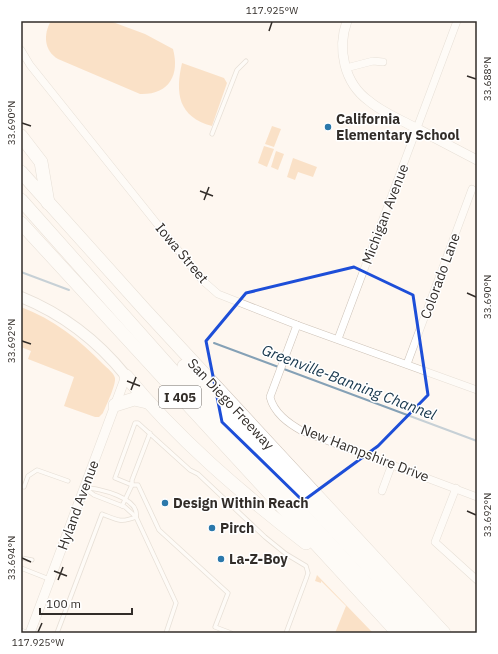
<svg xmlns="http://www.w3.org/2000/svg" width="498" height="654" viewBox="0 0 498 654" font-family="'IBM Plex Sans',sans-serif">
	<style>
		.green { fill: #f7c696 }
		.lines { fill: none; stroke-linecap: round; stroke-linejoin: round }
		.stream { stroke: #85a1b6; stroke-width: 2 }
		.service-casing { stroke: #cdc2b7; stroke-width: 5 }
		.minor-casing { stroke: #cdc2b7; stroke-width: 8 }
		.tertiary-casing { stroke: #cdc2b7; stroke-width: 10 }
		.secondary-casing { stroke: #cdc2b7; stroke-width: 12 }
		.motorway-casing { stroke: #cdc2b7; stroke-width: 14 }
		.service { stroke: #fff; stroke-width: 3.5 }
		.minor { stroke: #fff; stroke-width: 7 }
		.tertiary { stroke: #fff; stroke-width: 9 }
		.secondary { stroke: #fff; stroke-width: 10 }
		.motorway { stroke: #fff; stroke-width: 13 }
		.marked { fill: none; stroke: #1d4ed8; stroke-width: 3; stroke-linejoin: round }
		.ticks { fill: none; stroke: #322d29; stroke-width: 1.5 }
		.poi-dot { fill: #2b78ab; stroke: #fff; stroke-width: 1.5 }
		.labels { text-anchor: middle; dominant-baseline: central; stroke-width: 3; stroke-linejoin: round; paint-order: stroke }
		.shield { fill: #fff; stroke: #706c69; stroke-width: 1 }
		.shield-label { font-size: 13px; font-weight: bold; fill: #322d29 }
		.poi-label { font-size: 14px; font-weight: bold; fill: #322d29; stroke: #fff; text-anchor: start }
		.street-label { font-size: 14px; fill: #322d29; stroke: #fff }
		.water-label { font-size: 15px; font-style: italic; fill: #15354b; stroke: #fff }
		.neatline { fill: none; stroke: #322d29; stroke-width: 1.5 }
		.ticks-label { font-size: 10px; text-anchor: middle; fill: #322d29 }
	</style>
	<rect width="100%" height="100%" fill="#fef7f0"/>
	<g class="green">
		<path d="M51,21H110L145,34L173,49C180,75 169,95 140,94L58,59C44,51 43,34 51,21Z"/>
		<path d="M182,63L224,78L227,83L212,126C178,117 175,93 182,63Z"/>
		<path d="M272,126L281,129L274,147L265,144Z"/>
		<path d="M264,146L274,149L267,167L258,163Z"/>
		<path d="M276,151L284,154L278,170L271,167Z"/>
		<path d="M293,158L317,167L313,177L298,172L295,180L287,177Z"/>
		<path d="M21,307C53,319 80,340 103,364C107,368 114,373 115,378C116,385 106,406 103,413L99,417H95L64,406L74,377L28,359L31,351L21,347Z"/>
		<path d="M317,575L373,633H335L346,606L321,581V583L315,581Z"/>
	</g>
	<g class="lines">
		<g class="stream">
			<path d="M21,272L69,290"/>
			<path d="M214,343L477,441"/>
		</g>
		<g class="service-casing">
			<g id="service">
				<path d="M212,134L237,70L246,61"/>
				<path d="M150,433L132,480V485L115,478L135,423H138L190,470L198,474L265,537L286,554L306,566L308,573L306,579L286,633"/>
				<path d="M21,486L24,487L28,476L37,470L68,481"/>
				<path d="M86,488C99,488 140,498 136,517L176,603L166,633"/>
				<path d="M86,489L94,495L125,507L136,517"/>
				<path d="M122,506L132,485H138L159,530L228,593L215,627L231,633"/>
				<path d="M21,558L32,560"/>
				<path d="M21,568L49,579"/>
				<path d="M57,633L102,514C117,520 121,523 136,517"/>
			</g>
		</g>
		<g class="minor-casing">
			<g id="minor">
				<path d="M21,50L30,65L202,280L218,294L297,325L477,390"/>
				<path d="M346,68L373,61L383,62"/>
				<path d="M297,325L270,397C274,413 288,423 302,431L477,497"/>
				<path d="M338,339L457,21"/>
				<path d="M407,364L472,189"/>
				<path d="M456,488L435,542L477,580"/>
				<path d="M382,491L392,464"/>
				<path d="M21,632L24,633"/>
			</g>
		</g>
		<g class="tertiary-casing">
			<g id="tertiary">
				<path d="M347,21C337,49 344,83 369,101C382,112 399,119 414,127C435,138 456,149 477,160"/>
				<path d="M30,633L126,376"/>
			</g>
		</g>
		<g class="secondary-casing">
			<path id="secondary" d="M21,297C63,314 97,340 126,376"/>
		</g>
		<g class="motorway-casing">
			<g id="motorway">
				<path d="M21,136L41,162L48,203"/>
				<path d="M21,172L145,310L444,633"/>
				<path d="M21,200L231,436L412,633"/>
				<path d="M21,223L398,633"/>
				<path d="M184,366L429,633"/>
				<path d="M126,376C178,439 241,493 306,543"/>
				<path d="M115,405L134,399L147,402"/>
			</g>
		</g>
		<use href="#service" class="service"/>
		<use href="#minor" class="minor"/>
		<use href="#tertiary" class="tertiary"/>
		<use href="#secondary" class="secondary"/>
		<use href="#motorway" class="motorway"/>
	</g>
	<path d="M0 0H498V654H0ZM354,267L413,295L428,395L378,446L303,501L222,422L206,341L246,293Z" fill="#fef7f0" fill-opacity=".55" fill-rule="evenodd"/>
	<path class="marked" d="M354,267L413,295L428,395L378,446L303,501L222,422L206,341L246,293Z"/>
	<path class="ticks" d="M269,31L272,22M467,76L476,79M22,123L31,126M200,191L213,196M204,200L209,187M467,293L476,297M22,341L31,344M127,381L140,386M131,390L136,377M467,511L476,515M22,558L31,562M54,571L67,576M58,580L63,567M38,632L42,623"/>
	<g class="poi-dot">
		<circle cx="328" cy="127" r="4"/>
		<circle cx="165" cy="503" r="4"/>
		<circle cx="212" cy="528" r="4"/>
		<circle cx="221" cy="559" r="4"/>
	</g>
	<g class="labels">
		<rect class="shield" x="159" y="386" width="42" height="22" rx="3"/>
		<g class="shield-label">
			<text x="180" y="397">I 405</text>
		</g>
		<g class="poi-label">
			<text x="336" y="119">California<tspan x="336" dy="16">Elementary School</tspan></text>
			<text x="173" y="503">Design Within Reach</text>
			<text x="220" y="528">Pirch</text>
			<text x="229" y="559">La-Z-Boy</text>
		</g>
		<g class="street-label">
			<text transform="translate(385 214) rotate(-69)">Michigan Avenue</text>
			<text transform="translate(182 253) rotate(50)">Iowa Street</text>
			<text transform="translate(440 276) rotate(-70)">Colorado Lane</text>
			<text transform="translate(231 404) rotate(47)">San Diego Freeway</text>
			<text transform="translate(365 453) rotate(21)">New Hampshire Drive</text>
			<text transform="translate(78 505) rotate(-70)">Hyland Avenue</text>
		</g>
		<g class="water-label">
			<text transform="translate(349 382) rotate(21)">Greenville-Banning Channel</text>
		</g>
	</g>
	<rect width="498" height="654" fill="none" stroke="#ffffff" stroke-width="44"/>
	<path d="M40 608v6h92v-6" fill="none" stroke="#322d29" stroke-width="2"/>
	<text x="46" y="608" font-size="12" fill="#322d29" stroke="#ffffff" stroke-width="3" paint-order="stroke">100 m</text>
	<rect x="22" y="22" width="454" height="610" class="neatline"/>
	<g class="ticks-label">
		<text x="272" y="14">117.925°W</text>
		<text transform="translate(487 79) rotate(-90)" y="4">33.688°N</text>
		<text transform="translate(11 123) rotate(-90)" y="4">33.690°N</text>
		<text transform="translate(487 297) rotate(-90)" y="4">33.690°N</text>
		<text transform="translate(11 341) rotate(-90)" y="4">33.692°N</text>
		<text transform="translate(487 515) rotate(-90)" y="4">33.692°N</text>
		<text transform="translate(11 558) rotate(-90)" y="4">33.694°N</text>
		<text x="38" y="646">117.925°W</text>
	</g>
</svg>
